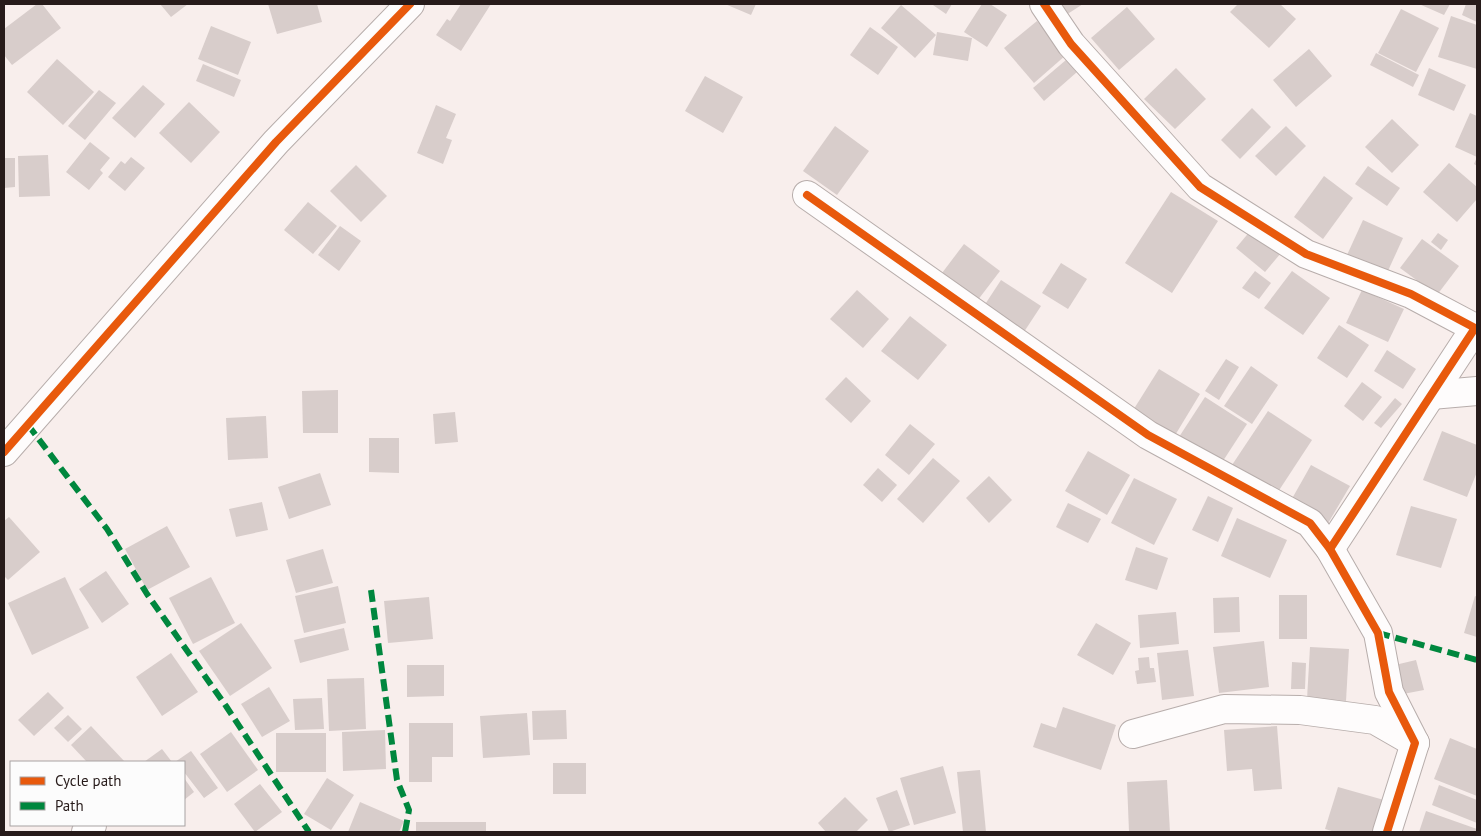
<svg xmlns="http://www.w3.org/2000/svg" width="1481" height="836" viewBox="0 0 1481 836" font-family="'PT Sans',sans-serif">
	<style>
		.building { fill: #d8cdcb }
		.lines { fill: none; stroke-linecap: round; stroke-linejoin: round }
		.minor-casing { stroke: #b7adab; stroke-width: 30 }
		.minor { stroke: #fefcfc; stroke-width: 28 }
		.quiet { stroke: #00873e; stroke-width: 6; stroke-dasharray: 12 6; stroke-linecap: butt }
		.cycleway-casing { stroke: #fcfcfc; stroke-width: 11 }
		.cycleway { stroke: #e8590c; stroke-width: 8 }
	</style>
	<rect width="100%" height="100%" fill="#f8eeec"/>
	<g class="building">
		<path d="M37,4H42L61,28L12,65L4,55V29Z"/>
		<path d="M160,4H188L171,17Z"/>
		<path d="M268,4H317L322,22L277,34Z"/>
		<path d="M461,4H491L461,51L436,35L447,19L450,21Z"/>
		<path d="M725,4H756L751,15Z"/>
		<path d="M934,4H952L946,14L933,5Z"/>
		<path d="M982,4H990L1007,15L987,47L964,32Z"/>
		<path d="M1058,4H1083L1066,15Z"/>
		<path d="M1238,4H1280L1296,19L1269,48L1230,12Z"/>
		<path d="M1419,4H1450L1444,15Z"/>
		<path d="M1466,4H1477V22L1462,15Z"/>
		<path d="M901,5L936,35L915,58L881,28Z"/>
		<path d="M1127,7L1155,39L1119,70L1091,38Z"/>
		<path d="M1401,9L1439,28L1416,72L1378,53Z"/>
		<path d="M1451,16L1477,25V69L1438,57Z"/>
		<path d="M1037,21L1066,55L1034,83L1004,48Z"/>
		<path d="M211,26L251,42L238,75L198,59Z"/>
		<path d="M870,27L898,47L878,75L850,55Z"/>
		<path d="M937,32L972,38L968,61L933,55Z"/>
		<path d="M1309,49L1332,76L1296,107L1273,80Z"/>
		<path d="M1376,53L1419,75L1413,87L1370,65Z"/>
		<path d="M57,59L94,92L63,125L27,92Z"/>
		<path d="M1066,60L1077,72L1044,101L1033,88Z"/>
		<path d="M203,64L241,80L234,97L196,81Z"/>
		<path d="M1176,68L1206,99L1175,129L1144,99Z"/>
		<path d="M1429,68L1466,85L1454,111L1418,95Z"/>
		<path d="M705,76L743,97L723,133L685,111Z"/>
		<path d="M143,85L165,104L135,138L112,118Z"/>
		<path d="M99,90L116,103L85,140L68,126Z"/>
		<path d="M189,102L220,132L191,163L159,133Z"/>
		<path d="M436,105L456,114L446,138L452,140L443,164L417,153Z"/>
		<path d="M1252,108L1271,127L1240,159L1221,140Z"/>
		<path d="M1470,113L1477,116V166L1474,164L1477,157L1455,147Z"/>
		<path d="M1392,119L1419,145L1392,173L1365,147Z"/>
		<path d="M835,126L869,151L837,195L803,171Z"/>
		<path d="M1286,126L1306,146L1276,176L1255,156Z"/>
		<path d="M90,142L110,158L100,170L103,173L89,190L66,172Z"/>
		<path d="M48,155L50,196L19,197L18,156Z"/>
		<path d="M131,157L145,168L125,191L108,177L121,161L125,164Z"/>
		<path d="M4,158H15V187L4,188Z"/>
		<path d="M1449,163L1477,187V199L1457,222L1423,192Z"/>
		<path d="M356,165L387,196L361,222L330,191Z"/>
		<path d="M1368,166L1400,188L1387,206L1355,184Z"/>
		<path d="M1324,176L1353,198L1323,239L1294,217Z"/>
		<path d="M1171,192L1218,221L1172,293L1125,263Z"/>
		<path d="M308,202L337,226L313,254L284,230Z"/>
		<path d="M1363,220L1403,238L1387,273L1347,255Z"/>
		<path d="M340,226L361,241L339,271L318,255Z"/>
		<path d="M1251,230L1281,253L1265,272L1236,248Z"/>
		<path d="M1438,233L1448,240L1441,250L1431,242Z"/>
		<path d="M1422,239L1459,266L1437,295L1400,268Z"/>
		<path d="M964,244L1000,271L971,309L936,281Z"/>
		<path d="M1061,263L1087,279L1068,309L1042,293Z"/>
		<path d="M1255,271L1271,283L1259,299L1242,288Z"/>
		<path d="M1292,271L1330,298L1303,335L1264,308Z"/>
		<path d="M1001,280L1041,306L1020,338L980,312Z"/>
		<path d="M857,290L889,319L863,348L830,319Z"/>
		<path d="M1362,290L1404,309L1388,342L1346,323Z"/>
		<path d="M910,316L947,345L918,380L881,351Z"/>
		<path d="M1339,325L1369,345L1347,378L1317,358Z"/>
		<path d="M1387,350L1416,369L1403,389L1374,371Z"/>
		<path d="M1226,359L1239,367L1219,400L1205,391Z"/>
		<path d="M1251,366L1278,385L1252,424L1224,406Z"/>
		<path d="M1159,369L1200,394L1174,437L1132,412Z"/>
		<path d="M846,377L871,401L851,423L825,399Z"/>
		<path d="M1362,382L1382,397L1363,421L1344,406Z"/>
		<path d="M338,390V433H303L302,391Z"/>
		<path d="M1205,397L1247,424L1221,464L1179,437Z"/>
		<path d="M1395,398L1402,404L1381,428L1374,423Z"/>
		<path d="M1268,411L1312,440L1274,498L1230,468Z"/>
		<path d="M455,412L458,442L435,444L433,414Z"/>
		<path d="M266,416L268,458L228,460L226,418Z"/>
		<path d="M910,424L935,444L909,475L885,455Z"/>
		<path d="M1442,431L1477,445V472L1467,497L1423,480Z"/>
		<path d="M369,438H399V473L369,472Z"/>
		<path d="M1088,451L1130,475L1107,515L1065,491Z"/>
		<path d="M933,458L960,481L923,523L897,499Z"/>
		<path d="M1311,465L1350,486L1327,525L1289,504Z"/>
		<path d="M878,468L897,485L882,502L863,485Z"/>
		<path d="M320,473L331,505L289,519L278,487Z"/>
		<path d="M989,476L1012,500L989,523L966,498Z"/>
		<path d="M1134,478L1177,499L1154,545L1111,523Z"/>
		<path d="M1208,496L1233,508L1218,542L1192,530Z"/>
		<path d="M262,502L268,530L236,537L229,509Z"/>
		<path d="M1068,503L1101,519L1088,543L1056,527Z"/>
		<path d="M1411,506L1457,519L1441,568L1396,555Z"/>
		<path d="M9,517L40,552L8,580L4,576V521Z"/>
		<path d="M1237,518L1287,540L1270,578L1221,556Z"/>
		<path d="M167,526L190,567L147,590L125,549Z"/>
		<path d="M1136,547L1168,558L1157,590L1125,580Z"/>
		<path d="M323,549L333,583L296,593L286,560Z"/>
		<path d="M106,571L129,604L102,623L79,589Z"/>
		<path d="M65,577L89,628L32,655L8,603Z"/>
		<path d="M211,577L235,623L193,644L169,598Z"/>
		<path d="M338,586L346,623L304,633L295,596Z"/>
		<rect x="1279" y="595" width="28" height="44"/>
		<path d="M1475,596L1477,597V637L1464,633Z"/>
		<path d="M429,597L433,639L388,643L384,601Z"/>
		<path d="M1239,597L1240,632L1214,633L1213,598Z"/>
		<path d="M1176,612L1179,644L1140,648L1138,615Z"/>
		<path d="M241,623L272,668L230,696L199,651Z"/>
		<path d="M1096,623L1131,643L1113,675L1077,655Z"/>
		<path d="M344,628L349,650L300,663L294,640Z"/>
		<path d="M1264,641L1269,687L1219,693L1213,647Z"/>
		<path d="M1310,647L1349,649L1346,701L1307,699Z"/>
		<path d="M1188,650L1194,696L1162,700L1157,653Z"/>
		<path d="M171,653L198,692L162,716L136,677Z"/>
		<path d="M1149,657L1150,668H1154L1156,682L1137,684L1135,671L1139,670L1138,658Z"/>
		<path d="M1416,660L1424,690L1403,694L1395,665Z"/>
		<path d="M1292,662L1306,663L1305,689H1291Z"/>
		<path d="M407,665H444V696L407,697Z"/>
		<path d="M364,678L366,729L329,731L327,679Z"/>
		<path d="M269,687L290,721L262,737L241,704Z"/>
		<path d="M48,692L64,708L34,736L18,720Z"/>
		<path d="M322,698L324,729L295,730L293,699Z"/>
		<path d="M1063,707L1116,725L1101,770L1033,747L1041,723L1056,728Z"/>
		<path d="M566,710L567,739L533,740L532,711Z"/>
		<path d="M527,713L530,755L483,758L480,716Z"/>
		<path d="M68,715L82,729L68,742L54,728Z"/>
		<path d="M409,723H453V757H432V782H409Z"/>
		<path d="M91,726L125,762H87L71,745Z"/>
		<path d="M1277,726L1282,789L1254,791L1252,769L1227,771L1224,730Z"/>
		<path d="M385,730L386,769L343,771L342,732Z"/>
		<path d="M231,732L258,770L227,792L200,754Z"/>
		<rect x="276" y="733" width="50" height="39"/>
		<path d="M1450,738L1477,749V796L1434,779Z"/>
		<path d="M162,749L172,762H144Z"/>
		<path d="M191,751L218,788L204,798L184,772V762H175Z"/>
		<rect x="553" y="763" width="33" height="31"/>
		<path d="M943,766L956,813L914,825L900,778Z"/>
		<path d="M980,770L986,832H963L957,772Z"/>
		<path d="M184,778L194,792L184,800Z"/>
		<path d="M327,778L354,795L331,830L304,814Z"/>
		<path d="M1167,780L1170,832H1129L1127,782Z"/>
		<path d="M260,784L282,812L255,832L234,804Z"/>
		<path d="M1439,785L1477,800V823L1432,805Z"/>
		<path d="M1338,787L1384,800L1375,832H1335L1325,829Z"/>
		<path d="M897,790L910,825L889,832L876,798Z"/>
		<path d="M845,797L868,820L856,832H826L818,823Z"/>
		<path d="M360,802L404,821L399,832H348Z"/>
		<path d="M1426,811L1477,829V832H1419Z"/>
		<rect x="416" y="822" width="70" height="10"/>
	</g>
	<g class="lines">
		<g class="minor-casing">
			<g id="minor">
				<path d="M1044,4L1071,44L1200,187L1306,254L1411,294L1475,328L1330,549"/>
				<path d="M807,195L1148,435L1310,523L1330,549L1378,633L1389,692L1415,743L1387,832"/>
				<path d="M1431,395L1477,391"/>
				<path d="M4,452L276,142L410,4"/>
				<path d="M1133,734L1224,709L1300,710L1375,720L1415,743"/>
				<path d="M86,832L92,825"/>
			</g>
		</g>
		<use href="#minor" class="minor"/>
		<g class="quiet">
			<path d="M28,425L107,529L147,594L226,706L309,832"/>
			<path d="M371,590L397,780L409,810L405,832"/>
			<path d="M1378,633L1477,660"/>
		</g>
		<g class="cycleway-casing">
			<g id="cycleway">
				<path d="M1044,4L1071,44L1200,187L1306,254L1411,294L1475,328L1330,549"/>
				<path d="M807,195L1148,435L1310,523L1330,549L1378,633L1389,692L1415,743L1387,832"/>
				<path d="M4,452L276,142L410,4"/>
			</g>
		</g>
		<use href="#cycleway" class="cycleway"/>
	</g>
	<rect width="1481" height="836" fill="none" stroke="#271b1a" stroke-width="10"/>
	<rect x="10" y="761" width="175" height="65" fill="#fcfcfc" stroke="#a7a2a2"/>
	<rect x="20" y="777" width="25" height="8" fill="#e8590c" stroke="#a7a2a2"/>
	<text x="55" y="786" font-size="15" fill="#271b1a">Cycle path</text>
	<rect x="20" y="802" width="25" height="8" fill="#00873e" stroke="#a7a2a2"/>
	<text x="55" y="811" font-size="15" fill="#271b1a">Path</text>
</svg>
